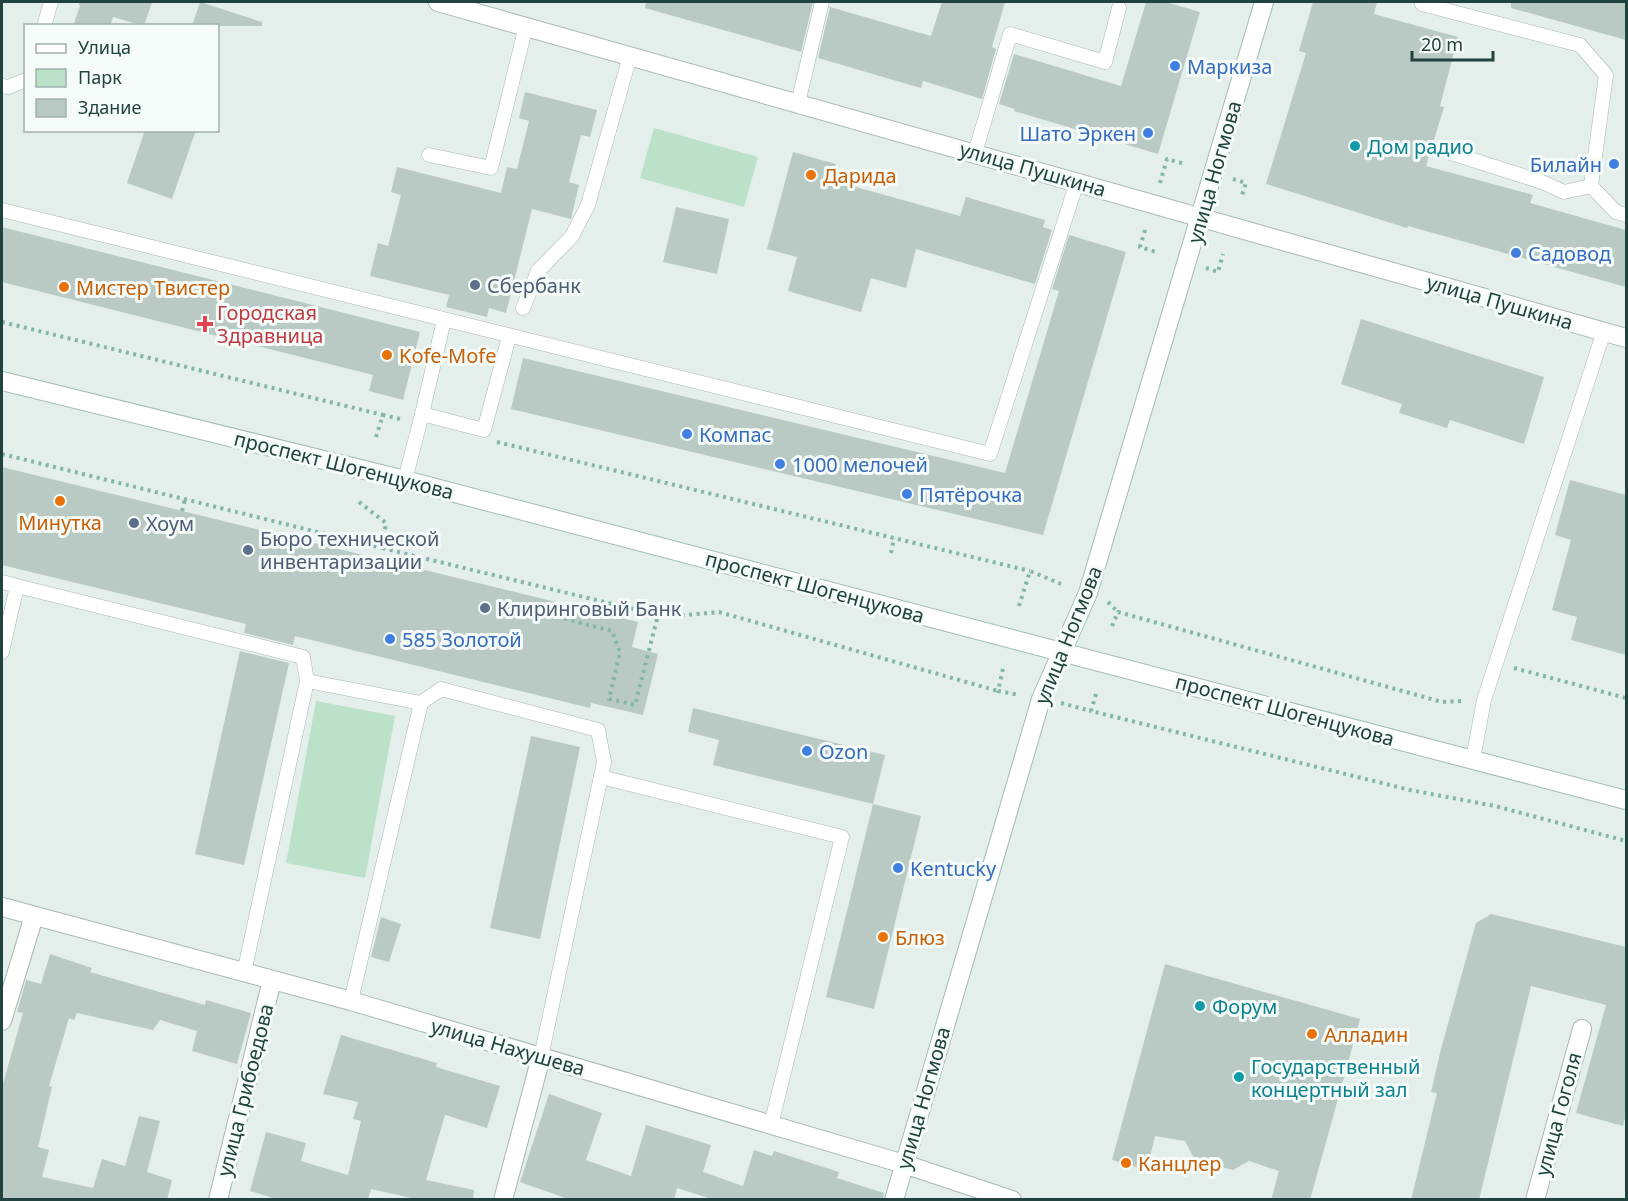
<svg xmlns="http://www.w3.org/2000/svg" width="1628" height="1201" viewBox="0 0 1628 1201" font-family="'Noto Sans',sans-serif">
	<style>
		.green { fill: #bbe2c8 }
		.building { fill: #b9cac4 }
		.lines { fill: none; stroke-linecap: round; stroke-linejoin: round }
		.lane-casing { stroke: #a6b8b3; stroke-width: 15 }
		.street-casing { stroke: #a6b8b3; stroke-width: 20 }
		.secondary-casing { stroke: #a1bcb5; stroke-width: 20 }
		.path { stroke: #81b6a9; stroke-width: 4; stroke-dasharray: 3 4.5; stroke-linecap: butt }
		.lane { stroke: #fff; stroke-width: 14 }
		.street { stroke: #fff; stroke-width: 18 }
		.secondary { stroke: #fff; stroke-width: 18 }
		.shop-dot { fill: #3f7fe0; stroke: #f5fbf8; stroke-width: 2 }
		.culture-dot { fill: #0f9aa8; stroke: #f5fbf8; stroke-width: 2 }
		.food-dot { fill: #e8710a; stroke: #f5fbf8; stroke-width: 2 }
		.service-dot { fill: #5c6f8a; stroke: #f5fbf8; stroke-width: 2 }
		.health-dot { fill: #e0444e; stroke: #f5fbf8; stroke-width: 2 }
		.labels { text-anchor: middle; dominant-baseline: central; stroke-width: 6; stroke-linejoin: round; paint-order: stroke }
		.shop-label { font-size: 20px; fill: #366cbe; stroke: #f5fbf8; text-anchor: start }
		.culture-label { font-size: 20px; fill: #0d838f; stroke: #f5fbf8; text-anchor: start }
		.street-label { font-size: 20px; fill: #21433d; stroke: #f5fbf8 }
		.food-label { font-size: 20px; fill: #c56008; stroke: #f5fbf8; text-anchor: start }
		.service-label { font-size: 20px; fill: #4e5e75; stroke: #f5fbf8; text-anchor: start }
		.health-label { font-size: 20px; fill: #be3a42; stroke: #f5fbf8; text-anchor: start }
	</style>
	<rect width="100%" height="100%" fill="#e4efeb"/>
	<g class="green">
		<path d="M654,128L758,157L744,207L640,178Z"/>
		<path d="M316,701L395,716L365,878L286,863Z"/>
	</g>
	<g class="building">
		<path d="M78,2H152L144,26L113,17L110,26H73L80,6Z"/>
		<path d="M200,2L262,22V26H192Z"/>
		<path d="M646,2H813L801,52L645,8Z"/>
		<path d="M942,2H1005L992,47L996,49L982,99L923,81L921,88L818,58L830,7L931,36Z"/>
		<path d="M1146,2H1166L1200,12L1158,154L1014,111L1015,109L999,104L1014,54L1121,86Z"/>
		<path d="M1313,2H1377L1374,14L1458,37L1440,106L1444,107L1426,166L1533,195L1530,203L1626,230V287L1408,226L1407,228L1266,184L1306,53L1299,51Z"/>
		<path d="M1511,2H1626V40L1511,8Z"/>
		<path d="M525,92L597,110L590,137L581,135L569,182L579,185L571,219L532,209L506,313L489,308L487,317L446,307L449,295L370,276L378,243L388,246L401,195L391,192L397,167L501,193L507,167L517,169L529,121L519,118Z"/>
		<path d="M145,130H196L172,199L127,183Z"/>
		<path d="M793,152L836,164L831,180L960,216L966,197L1045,220L1043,227L1052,230L1035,284L916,249L906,288L871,278L861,312L788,291L797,257L767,249Z"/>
		<path d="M676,207L729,219L717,274L663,262Z"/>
		<path d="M2,227L420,332L403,400L369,391L373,375L2,282Z"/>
		<path d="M1069,235L1126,252L1043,535L511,409L523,358L1005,473L1059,291L1052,289Z"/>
		<path d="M1361,319L1544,377L1524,444L1450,420L1447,428L1399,413L1402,404L1341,384Z"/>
		<path d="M2,467L638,622L632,647L658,654L643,715L591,703L590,708L295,636L293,645L244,633L246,624L2,565Z"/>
		<path d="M1570,480L1626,495V655L1571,640L1577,617L1552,610L1571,540L1555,535Z"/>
		<path d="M240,651L289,663L244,865L195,854Z"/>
		<path d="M693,708L885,755L873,804L713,765L719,740L688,732Z"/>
		<path d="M531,736L580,747L540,939L490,928Z"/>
		<path d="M873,804L921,816L874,1009L826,997Z"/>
		<path d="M1491,914L1626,947V1114L1623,1126L1576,1113L1606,1005L1531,986L1479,1200H1411L1437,1093L1431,1092L1441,1049L1476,923Z"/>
		<path d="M381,917L401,924L389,962L371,957Z"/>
		<path d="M50,954L92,968L90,972L205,1005L206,1000L251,1013L237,1064L192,1051L197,1031L160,1020L153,1030L77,1013L74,1020L69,1018L49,1086L52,1087L38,1147L49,1150L42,1177L93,1188L102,1159L125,1166L139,1116L160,1121L147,1172L172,1180L167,1200H2V1087L23,1013L17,1012L26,980L41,984Z"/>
		<path d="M1165,964L1360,1019L1310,1200H1271L1279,1171L1249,1161L1233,1170L1195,1160L1185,1141L1155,1136L1147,1170L1112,1160Z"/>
		<path d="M341,1035L437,1063L436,1067L500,1086L487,1128L445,1115L426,1180L474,1190L473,1200H420L371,1189L368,1200H280L250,1191L266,1132L306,1143L301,1161L348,1175L361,1121L353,1119L358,1102L323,1094Z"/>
		<path d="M549,1094L602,1113L586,1160L631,1176L646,1125L711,1145L703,1172L743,1186L754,1150L772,1156L774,1151L839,1172L837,1178L884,1193L883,1200H715L677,1188L674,1200H571L520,1182Z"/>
	</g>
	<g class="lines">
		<g class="lane-casing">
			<g id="lane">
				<path d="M1422,4L1580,45L1606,75L1591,186L1616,212L1626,215"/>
				<path d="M44,26L51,2"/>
				<path d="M2,86L8,87L26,80"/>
				<path d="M798,103L822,2"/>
				<path d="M975,153L1010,34L1105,62L1119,8"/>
				<path d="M1451,153L1542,182L1564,192L1591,186"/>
				<path d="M429,155L491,168L526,26"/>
				<path d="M2,210L990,454L1077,182"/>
				<path d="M523,308L538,271L572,236L588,205L630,56"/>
				<path d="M422,414L444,320"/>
				<path d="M405,480L422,414L484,430L509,337"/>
				<path d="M2,582L17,586L2,652"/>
				<path d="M17,586L303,657L307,681L244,973"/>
				<path d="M307,681L421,703"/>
				<path d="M1473,759L1484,700L1604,331"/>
				<path d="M601,777L842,837L771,1125"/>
				<path d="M351,1001L421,703L441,689L598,730L604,762L541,1057"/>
			</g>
		</g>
		<g class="street-casing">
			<g id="street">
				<path d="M438,2L1626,338"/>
				<path d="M2,907L351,1001L904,1164L1012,1200"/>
				<path d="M2,1021L34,916"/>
				<path d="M218,1200L272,980"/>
				<path d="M503,1200L541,1057"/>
				<path d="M1535,1200L1582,1029"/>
			</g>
		</g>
		<g class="secondary-casing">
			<g id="secondary">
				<path d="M2,381L405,480L1626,800"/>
				<path d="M894,1200L1041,699L1088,593L1264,2"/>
			</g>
		</g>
		<g class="path">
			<path d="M1233,179L1246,183L1241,198"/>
			<path d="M1160,183L1167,159L1185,164"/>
			<path d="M1145,230L1140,247L1156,252"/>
			<path d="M1206,268L1218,272L1223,254"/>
			<path d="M2,322L383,415"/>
			<path d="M376,437L383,415L400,419"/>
			<path d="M497,442L1030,571"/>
			<path d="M2,454L382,548"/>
			<path d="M359,502L386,523L382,548L666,617L719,612L998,691"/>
			<path d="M182,511L185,499"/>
			<path d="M891,553L894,538"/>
			<path d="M1108,602L1118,612"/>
			<path d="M1019,606L1030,571L1061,584"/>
			<path d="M528,609L612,631L620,652L609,699L635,705L658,615"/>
			<path d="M621,618L623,606"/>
			<path d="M1112,626L1118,612L1442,702L1463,701"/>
			<path d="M1514,668L1626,698"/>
			<path d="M1003,669L998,691L1020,695"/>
			<path d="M1096,694L1091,711L1410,790L1495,806L1626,841"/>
			<path d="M1061,703L1091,711"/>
		</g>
		<use href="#lane" class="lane"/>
		<use href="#street" class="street"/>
		<use href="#secondary" class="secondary"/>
	</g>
	<g class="shop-dot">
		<circle cx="1175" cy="66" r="6"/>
		<circle cx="1148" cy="133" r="6"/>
		<circle cx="1614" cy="164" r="6"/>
		<circle cx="1516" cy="253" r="6"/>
		<circle cx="687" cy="434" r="6"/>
		<circle cx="780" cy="464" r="6"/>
		<circle cx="907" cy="494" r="6"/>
		<circle cx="390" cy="639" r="6"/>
		<circle cx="807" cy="751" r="6"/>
		<circle cx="898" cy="868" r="6"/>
	</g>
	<g class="culture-dot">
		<circle cx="1355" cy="146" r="6"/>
		<circle cx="1200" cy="1006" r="6"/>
		<circle cx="1239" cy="1077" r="6"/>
	</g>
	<g class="food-dot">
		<circle cx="811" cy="175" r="6"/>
		<circle cx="64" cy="287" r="6"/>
		<circle cx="387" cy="355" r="6"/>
		<circle cx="60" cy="501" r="6"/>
		<circle cx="883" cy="937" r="6"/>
		<circle cx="1312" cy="1034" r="6"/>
		<circle cx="1126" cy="1163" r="6"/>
	</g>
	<g class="service-dot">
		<circle cx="475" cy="285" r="6"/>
		<circle cx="134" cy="523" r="6"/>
		<circle cx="248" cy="550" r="6"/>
		<circle cx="485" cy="608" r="6"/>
	</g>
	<path class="health-dot" d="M202 315h6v6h6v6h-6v6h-6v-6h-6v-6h6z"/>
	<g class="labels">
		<g class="shop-label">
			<text x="1187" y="66">Маркиза</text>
			<text x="1136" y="133" text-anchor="end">Шато Эркен</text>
			<text x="1602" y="164" text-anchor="end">Билайн</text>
			<text x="1528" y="253">Садовод</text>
			<text x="699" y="434">Компас</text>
			<text x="792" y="464">1000 мелочей</text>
			<text x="919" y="494">Пятёрочка</text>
			<text x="402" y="639">585 Золотой</text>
			<text x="819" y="751">Ozon</text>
			<text x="910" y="868">Kentucky</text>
		</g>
		<g class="culture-label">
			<text x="1367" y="146">Дом радио</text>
			<text x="1212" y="1006">Форум</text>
			<text x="1251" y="1066">Государственный<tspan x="1251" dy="23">концертный зал</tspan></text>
		</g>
		<g class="street-label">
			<text transform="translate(1033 169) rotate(16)">улица Пушкина</text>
			<text transform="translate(1214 172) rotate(-74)">улица Ногмова</text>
			<text transform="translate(1500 302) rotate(16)">улица Пушкина</text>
			<text transform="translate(344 465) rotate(14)">проспект Шогенцукова</text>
			<text transform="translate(815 587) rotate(15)">проспект Шогенцукова</text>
			<text transform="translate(1068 635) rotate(-68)">улица Ногмова</text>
			<text transform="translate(1285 710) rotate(15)">проспект Шогенцукова</text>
			<text transform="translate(508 1047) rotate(16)">улица Нахушева</text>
			<text transform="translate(245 1090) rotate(-76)">улица Грибоедова</text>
			<text transform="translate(923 1098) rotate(-74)">улица Ногмова</text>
			<text transform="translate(1558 1114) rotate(-75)">улица Гоголя</text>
		</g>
		<g class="food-label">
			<text x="823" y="175">Дарида</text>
			<text x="76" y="287">Мистер Твистер</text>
			<text x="399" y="355">Kofe-Mofe</text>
			<text x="60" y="522" text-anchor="middle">Минутка</text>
			<text x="895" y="937">Блюз</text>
			<text x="1324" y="1034">Алладин</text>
			<text x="1138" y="1163">Канцлер</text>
		</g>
		<g class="service-label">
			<text x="487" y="285">Сбербанк</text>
			<text x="146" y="523">Хоум</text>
			<text x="260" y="538">Бюро технической<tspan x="260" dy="23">инвентаризации</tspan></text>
			<text x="497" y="608">Клиринговый Банк</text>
		</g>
		<g class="health-label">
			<text x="217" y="312">Городская<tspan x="217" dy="23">Здравница</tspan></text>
		</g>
	</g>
	<rect width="1628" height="1201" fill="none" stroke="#21433d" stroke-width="6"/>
	<rect x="24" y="24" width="195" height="108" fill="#f5fbf8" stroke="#a0b1ad" stroke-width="1.5"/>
	<rect x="36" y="44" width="30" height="9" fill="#ffffff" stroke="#a0b1ad" stroke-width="1.5"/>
	<text x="78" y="54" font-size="18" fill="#21433d">Улица</text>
	<rect x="36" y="69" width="30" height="18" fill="#bbe2c8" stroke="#a0b1ad" stroke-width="1.5"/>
	<text x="78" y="84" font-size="18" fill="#21433d">Парк</text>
	<rect x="36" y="99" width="30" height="18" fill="#b9cac4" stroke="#a0b1ad" stroke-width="1.5"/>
	<text x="78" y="114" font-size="18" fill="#21433d">Здание</text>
	<path d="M1412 51v9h81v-9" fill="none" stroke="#21433d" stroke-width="3"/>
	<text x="1421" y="51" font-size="18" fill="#21433d" stroke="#f5fbf8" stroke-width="4.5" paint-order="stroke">20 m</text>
</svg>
